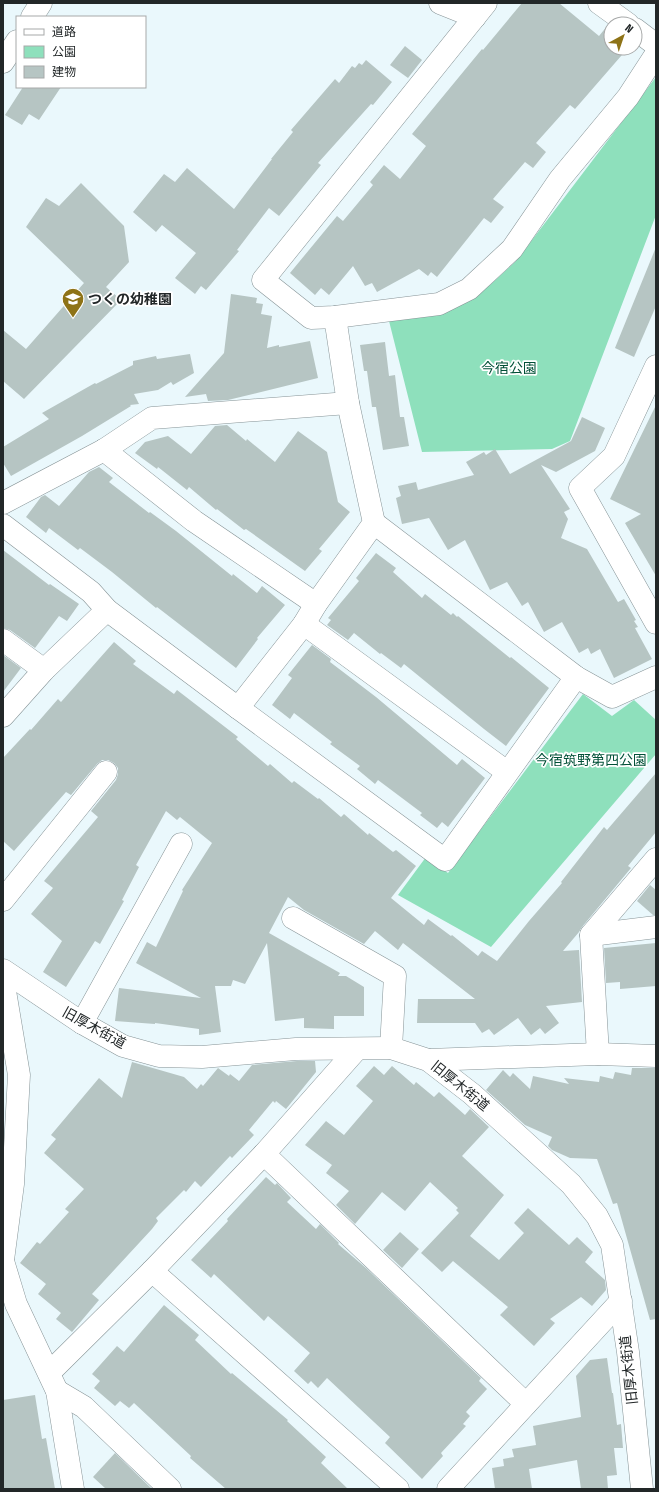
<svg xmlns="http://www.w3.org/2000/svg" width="659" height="1492" viewBox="0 0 659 1492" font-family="'Fira Sans Condensed','Noto Sans JP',sans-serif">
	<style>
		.green { fill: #8ee0bc }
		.building { fill: #b6c5c3 }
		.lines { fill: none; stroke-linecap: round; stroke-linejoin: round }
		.street-casing { stroke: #879497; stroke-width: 23 }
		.street { stroke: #fff; stroke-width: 22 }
		.labels { text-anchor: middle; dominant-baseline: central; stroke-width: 3.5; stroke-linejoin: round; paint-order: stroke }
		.poi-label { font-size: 14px; font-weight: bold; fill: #222728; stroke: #fff; text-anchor: start }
		.park-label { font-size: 14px; fill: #015037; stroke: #fff }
		.street-label { font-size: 14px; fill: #222728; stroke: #fff }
	</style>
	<rect width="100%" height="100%" fill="#eaf8fc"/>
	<g class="green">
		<path d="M656,77V215L570,441L552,449L422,452L389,321L466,300L490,285L516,261Z"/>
		<path d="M583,694L612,716L634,700L656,720V754L491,947L398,895L426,857L448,873Z"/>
	</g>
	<g class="building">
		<path d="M522,3H559L599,36L608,25L611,27V48H628L575,109L570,105L536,143L546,152L533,168L525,162L493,199L504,207L491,223L484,218L437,277L431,272L428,276L419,269L377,292L372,283L365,286L353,266L329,295L321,288L315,295L290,273L337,216L343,221L373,185L370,182L384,165L400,179L426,146L412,134L482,49L483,50Z"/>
		<path d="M405,46L422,60L408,78L390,65Z"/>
		<path d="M366,60L392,82L373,105L371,104L318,163L321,165L279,216L269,208L237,250L239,251L206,290L201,286L195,294L175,278L196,253L162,225L156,232L133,212L164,174L175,182L187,168L234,209L272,159H271L293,132L291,130L335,79L339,83L352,66L355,68L359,63L362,65Z"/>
		<path d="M23,87H61L39,120L29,114L22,125L5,115Z"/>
		<path d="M81,183L124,226L129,262L106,287L121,300L24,399L3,381V330L26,349L84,283L26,227L46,198L59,206Z"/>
		<path d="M656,247V306L634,357L615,348Z"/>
		<path d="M231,294L257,298L256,303L263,304L261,314L272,316L267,348L279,345V347L310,341L318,378L228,400L208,401L206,394L185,397L224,353Z"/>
		<path d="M385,342L389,376L395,375L400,417H404L409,446L383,450L376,407H372L367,371H364L360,345Z"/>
		<path d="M190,354L194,373L173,385L171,382L158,390L134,394L139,404L130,405L131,406L82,436L11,476L3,463V447L49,419L42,413L95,383L96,384L133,365V361L156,356L157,359Z"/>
		<path d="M656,405V576L625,523L641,514L610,499Z"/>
		<path d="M582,417L605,428L595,451L556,472L541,465L570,509L564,512L568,519L561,538L587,549L618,602L624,599L636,620L634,621L638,627L635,628L652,659L614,678L600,649L591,654L588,648L579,653L562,622L544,632L528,602L522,606L507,582L490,590L465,540L448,550L429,518L402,524L396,498L401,496L398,486L416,482L418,490L474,475L466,462L484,452L486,455L495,449L510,474L571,441Z"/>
		<path d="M227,425L246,441L247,439L275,462L298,431L327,452L338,502L350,512L319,549L322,551L305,571L246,529L244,530L217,509L216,510L189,487L187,490L158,467L157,469L135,453L145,442L168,436L191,454L215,426Z"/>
		<path d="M99,467L113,478L109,482L149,513L150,512L176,531L232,576L233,574L257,593L262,586L285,605L257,638L258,639L236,668L157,607L156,608L112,572L80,548L78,550L49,528L46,533L26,517L41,497L45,495L59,506L89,472Z"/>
		<path d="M3,550L49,585L50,584L79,604L67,621L59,616L35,648L10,630L3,628Z"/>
		<path d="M376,553L396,568L393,572L422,598L425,594L451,615L453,613L457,617L458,616L510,658L511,657L549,688L506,746L484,729L404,664L401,668L381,653L380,654L354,633L348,640L327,625L331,620L328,618L359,581L356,578Z"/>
		<path d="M114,642L136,661L133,664L174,694L177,690L238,737L236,739L268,766L270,764L292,783L294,781L318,799L319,798L341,817L344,814L368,835L369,833L393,852L396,850L416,866L391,898L424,925L428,919L451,936L452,935L478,956L482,951L497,961L529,921L562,883L561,882L604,827L607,830L656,773V832L628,866L631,868L582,927L579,932L563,951L579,950L582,1002L546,1006L559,1023L545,1034L540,1028L531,1035L518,1018L494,1035L489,1029L482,1033L475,1023H417L418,999H475L403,943L398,950L375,931L364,944L304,910L288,897L269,933L340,973L338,976H346L364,987V1016H334V1029L304,1028V1018L275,1021L267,943L245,984L233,980L231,986H215L221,1032L199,1035V1029L155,1023V1024L115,1021L119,988L201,998L136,963L147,942L156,947L183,891L182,890L212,843L180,817L177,820L166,811L136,865L139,867L122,900L124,901L100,944L95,941L66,987L43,972L62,941L31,914L53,888L44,881L98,817L91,811L116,780L118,774V768L114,763L108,760H102L97,764L71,795L66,792L14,851L3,841V758L30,729L31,730L58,699L61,702Z"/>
		<path d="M312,645L331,659L330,662L376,697L457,765L462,759L485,778L448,827L442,822L437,828L420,815L422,813L378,780L375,784L357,769L360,766L330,744L332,742L294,713L290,719L272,705L292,678L288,675Z"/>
		<path d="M3,655L21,668L3,692Z"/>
		<path d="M650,885L656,890V915H653L637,901Z"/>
		<path d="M656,943V986L620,989V982L606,983L604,948Z"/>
		<path d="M297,1061H315L316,1072L286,1109L276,1101L275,1103L273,1101L249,1130L254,1135L232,1158L230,1156L201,1187L195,1181L186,1192L184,1190L156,1218L158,1221L152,1229L92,1294L99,1300L72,1332L56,1319L61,1313L38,1294L46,1284L20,1263L37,1242L40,1244L69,1212L65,1209L84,1189L44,1153L56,1139L51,1135L99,1078L122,1098L132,1062L184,1077L197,1089L201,1084L203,1086L218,1068L229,1076L230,1074L239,1081L252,1065Z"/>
		<path d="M374,1066L384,1075L392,1066L414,1085L416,1082L434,1097L439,1092L465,1115L470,1109L489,1127L462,1156L504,1195L470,1236L499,1260L524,1233L514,1223L528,1208L569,1245L577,1237L593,1252L585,1262L605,1280L606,1290L592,1306L581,1297L550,1319L555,1323L534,1346L500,1315L508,1307L453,1261L442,1272L421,1253L459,1213L456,1210L458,1208L430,1182L405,1211L382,1192L355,1224L336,1205L349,1191L326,1173L332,1165L305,1145L326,1121L344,1135L373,1101L356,1086Z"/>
		<path d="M632,1068H656V1319L650,1320L617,1203L613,1204L597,1159L570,1158L552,1150L548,1146L552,1137L525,1125L486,1090L503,1070L510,1077L513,1073L530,1089L533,1076L569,1084L564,1078L599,1082L600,1076L613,1079L615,1072L631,1075Z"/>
		<path d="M266,1177L275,1185L277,1183L291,1198L287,1202L316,1229L320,1224L339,1243L338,1244L366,1268L481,1378L479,1381L487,1389L466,1412L470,1416L463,1424L466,1426L441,1453L443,1456L422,1479L385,1443L390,1437L327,1378L318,1388L311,1381L308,1384L294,1371L310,1353L268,1316L264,1321L214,1274L211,1278L191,1260L228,1221L227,1219Z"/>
		<path d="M400,1232L419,1249L402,1268L383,1250Z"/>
		<path d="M164,1305L199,1335L195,1340L231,1374L232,1373L288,1420L287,1421L326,1457L321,1463L348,1489H226L190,1458L191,1456L134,1403L129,1408L120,1401L115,1406L94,1388L100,1381L92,1374L117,1346L124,1352Z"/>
		<path d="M607,1358L612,1393H613L617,1425L621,1424L623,1448H614L617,1475L607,1476L608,1489H581L577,1460L529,1469L532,1489H495L492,1468L504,1466L503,1459L514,1457L512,1449L536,1445L533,1426L581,1417L576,1376L590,1360Z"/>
		<path d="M35,1395L42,1439L46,1438L55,1489H3V1400Z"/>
		<path d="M115,1453L152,1489H106L93,1477Z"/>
	</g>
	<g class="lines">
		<g class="street-casing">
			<g id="street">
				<path d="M440,3L475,17"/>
				<path d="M486,3L263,280L311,318L335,317L439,304L469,289L512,249L560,179L628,97L656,54"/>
				<path d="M599,3L628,24"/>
				<path d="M32,17L41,3"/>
				<path d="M635,29L656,45"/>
				<path d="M3,62L17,41"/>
				<path d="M656,366L614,456L580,488L656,623"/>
				<path d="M104,450L194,521L316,604"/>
				<path d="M3,503L104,450L152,418L348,403"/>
				<path d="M374,523L576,677L612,697L656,677"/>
				<path d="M3,525L91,592L107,610"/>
				<path d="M304,624L507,772"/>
				<path d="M3,640L44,670"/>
				<path d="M238,708L445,860L576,677"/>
				<path d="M3,716L44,670L107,610L238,708L304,624L316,604L374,523L348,403L335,317"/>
				<path d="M3,900L106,772"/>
				<path d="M293,918L395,976L391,1048"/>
				<path d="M591,935L656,927"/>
				<path d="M3,970L82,1023L123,1046L159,1056L202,1057L296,1049L391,1048L428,1060L472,1094L571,1184L597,1216L612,1245L628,1352L642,1489"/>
				<path d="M3,979L19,1075L13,1184L3,1260"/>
				<path d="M82,1023L181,844"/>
				<path d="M598,1054L591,935L656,859"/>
				<path d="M428,1060L598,1054L656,1056"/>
				<path d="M264,1154L526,1404"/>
				<path d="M3,1261L16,1304L57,1391L73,1489"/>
				<path d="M152,1271L398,1489"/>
				<path d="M49,1373L152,1271L264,1154L357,1049"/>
				<path d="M57,1391L84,1407L170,1489"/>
				<path d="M448,1489L621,1301"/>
			</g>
		</g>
		<use href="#street" class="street"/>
	</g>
	<defs>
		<g id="school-pin" transform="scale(1.15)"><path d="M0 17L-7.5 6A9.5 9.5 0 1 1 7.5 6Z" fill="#8e7317" stroke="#fff"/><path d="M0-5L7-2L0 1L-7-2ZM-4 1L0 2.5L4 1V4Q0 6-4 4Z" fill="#fff"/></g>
	</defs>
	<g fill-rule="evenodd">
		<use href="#school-pin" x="73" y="299"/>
	</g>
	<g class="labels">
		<g class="poi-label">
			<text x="88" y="299">つくの幼稚園</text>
		</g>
		<g class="park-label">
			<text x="509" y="368">今宿公園</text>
			<text x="591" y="760">今宿筑野第四公園</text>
		</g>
		<g class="street-label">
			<text transform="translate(94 1028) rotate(29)">旧厚木街道</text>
			<text transform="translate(460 1086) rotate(39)">旧厚木街道</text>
			<text transform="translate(629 1370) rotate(-96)">旧厚木街道</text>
		</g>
	</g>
	<rect width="659" height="1492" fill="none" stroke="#222728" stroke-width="8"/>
	<rect x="16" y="16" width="130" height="72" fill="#ffffff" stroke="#a7a9a9"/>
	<rect x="24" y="29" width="20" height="6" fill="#ffffff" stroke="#a7a9a9"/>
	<text x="52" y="36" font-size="12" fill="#222728">道路</text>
	<rect x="24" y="46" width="20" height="12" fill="#8ee0bc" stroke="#a7a9a9"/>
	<text x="52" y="56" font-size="12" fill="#222728">公園</text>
	<rect x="24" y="66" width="20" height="12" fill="#b6c5c3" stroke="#a7a9a9"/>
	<text x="52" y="76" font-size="12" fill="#222728">建物</text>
	<g transform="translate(623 36) rotate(40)"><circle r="19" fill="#ffffff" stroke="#a7a9a9"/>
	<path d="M0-3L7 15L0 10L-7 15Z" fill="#8e7317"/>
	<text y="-6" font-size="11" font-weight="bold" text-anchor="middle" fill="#222728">N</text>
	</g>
</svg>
